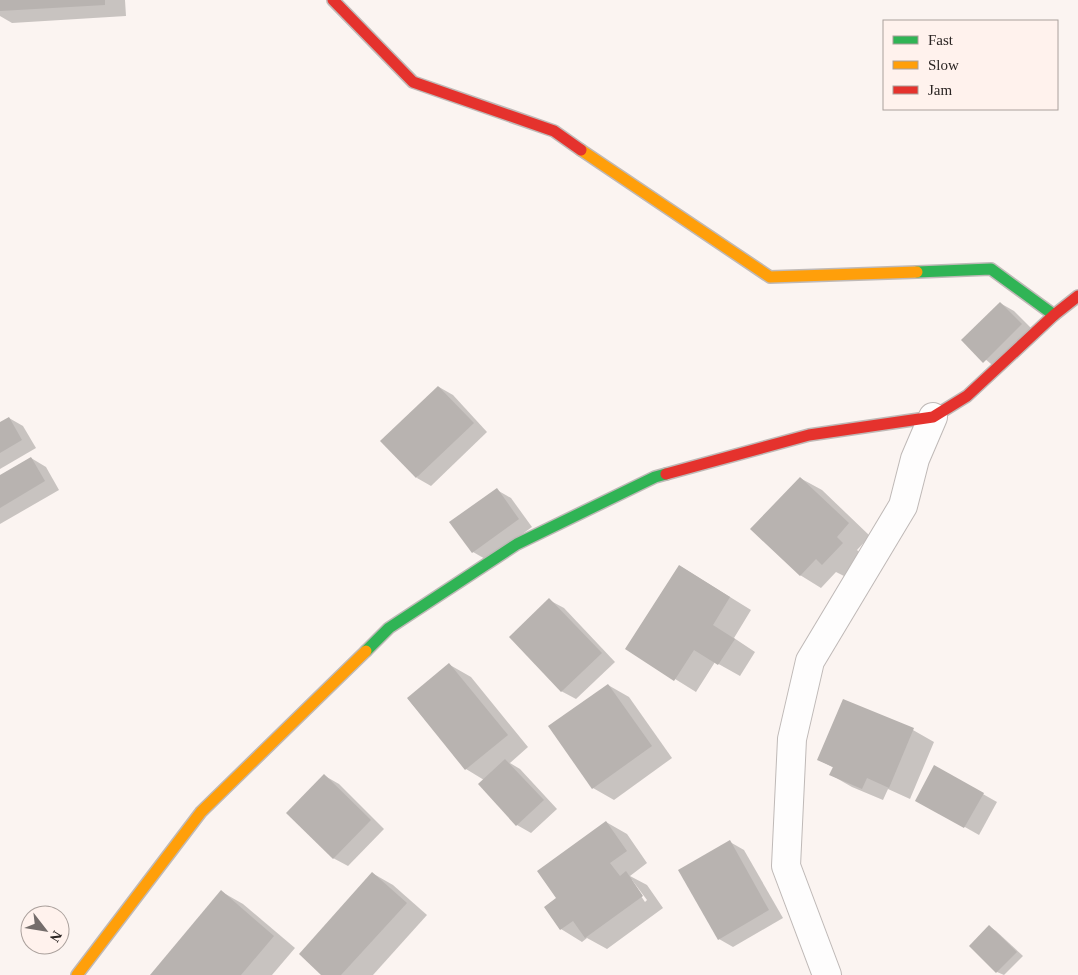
<svg xmlns="http://www.w3.org/2000/svg" width="1078" height="975" viewBox="0 0 1078 975" font-family="'Times New Roman',serif">
	<style>
		.shadow { fill: #0003; fill-rule: evenodd }
		.building { fill: #b8b3b0 }
		.lines { fill: none; stroke-linecap: round; stroke-linejoin: round }
		.street-casing { stroke: #bfb9b7; stroke-width: 30 }
		.fast-casing { stroke: #bfb9b7; stroke-width: 14 }
		.slow-casing { stroke: #bfb9b7; stroke-width: 14 }
		.jam-casing { stroke: #bfb9b7; stroke-width: 14 }
		.street { stroke: #fefdfd; stroke-width: 28 }
		.fast { stroke: #30b455; stroke-width: 11 }
		.slow { stroke: #ff9f0a; stroke-width: 11 }
		.jam { stroke: #e5322d; stroke-width: 11 }
	</style>
	<rect width="100%" height="100%" fill="#fbf4f1"/>
	<g class="shadow">
		<path d="M0,0H125L126,16L12,23L0,16Z"/>
		<path d="M1000,303L1014,311L1036,333L998,370L963,340Z"/>
		<path d="M439,387L453,395L487,432L431,486L417,478Z"/>
		<path d="M9,418L23,426L36,448L0,469V423Z"/>
		<path d="M31,458L46,467L59,490L0,524V477Z"/>
		<path d="M800,478L822,490L870,536L857,550L863,556L844,576L836,572L821,588L800,575Z"/>
		<path d="M497,490L511,498L532,527L487,560L473,552Z"/>
		<path d="M680,566L751,610L734,638L755,652L740,676L715,662L696,692L627,649Z"/>
		<path d="M549,600L564,608L615,662L576,699L561,691Z"/>
		<path d="M450,665L471,677L528,747L510,763L520,769L557,809L531,833L517,825L484,780L466,769L408,699Z"/>
		<path d="M608,685L629,697L672,758L614,800L593,788Z"/>
		<path d="M913,730L934,742L910,799L888,789L883,800L852,787L831,775L834,768L819,760Z"/>
		<path d="M935,767L997,802L979,835L917,800Z"/>
		<path d="M325,776L339,784L384,829L348,866L333,858Z"/>
		<path d="M606,822L627,834L647,863L630,876L647,885L663,908L607,949L587,938L582,942L561,929L545,907L558,898ZM632,880L647,900L645,902L631,881Z"/>
		<path d="M730,842L744,850L783,918L733,947L719,939Z"/>
		<path d="M372,873L393,885L427,915L373,975H323Z"/>
		<path d="M222,892L243,904L295,948L272,975H151Z"/>
		<path d="M990,927L996,931L1023,956L1004,975L997,972Z"/>
	</g>
	<g class="building">
		<path d="M0,0H105V5L0,11Z"/>
		<path d="M1000,302L1022,324L983,363L961,340Z"/>
		<path d="M438,386L474,423L416,478L380,441Z"/>
		<path d="M9,417L22,440L0,453V422Z"/>
		<path d="M31,457L45,481L0,508V475Z"/>
		<path d="M800,477L849,523L837,537L843,543L822,565L816,559L800,576L750,529Z"/>
		<path d="M497,488L519,519L472,553L449,522Z"/>
		<path d="M679,565L730,597L713,625L735,639L718,665L694,650L674,681L625,649Z"/>
		<path d="M549,598L602,653L561,692L509,637Z"/>
		<path d="M449,663L508,735L465,770L407,698Z"/>
		<path d="M608,684L652,746L592,789L548,726Z"/>
		<path d="M843,699L914,728L889,788L867,778L862,789L829,775L833,767L817,760Z"/>
		<path d="M505,759L544,800L516,826L478,784Z"/>
		<path d="M934,765L984,793L964,828L915,801Z"/>
		<path d="M324,774L371,820L333,859L286,813Z"/>
		<path d="M606,821L627,851L610,863L620,876L626,871L643,896L585,938L573,921L560,930L544,907L556,898L537,871Z"/>
		<path d="M730,840L769,910L718,940L678,870Z"/>
		<path d="M372,872L407,903L341,975H321L299,954Z"/>
		<path d="M221,890L274,936L241,975H150Z"/>
		<path d="M989,925L1017,952L996,973L969,946Z"/>
	</g>
	<g class="lines">
		<g class="street-casing">
			<path id="street" d="M827,975L786,866L792,739L810,661L903,506L915,459L933,417"/>
		</g>
		<g class="fast-casing">
			<g id="fast">
				<path d="M917,272L991,269L1054,315"/>
				<path d="M366,651L389,628L517,544L655,477L666,474"/>
			</g>
		</g>
		<g class="slow-casing">
			<g id="slow">
				<path d="M581,150L770,277L917,272"/>
				<path d="M77,975L201,812L366,651"/>
			</g>
		</g>
		<g class="jam-casing">
			<g id="jam">
				<path d="M333,0L413,82L554,131L581,150"/>
				<path d="M666,474L809,435L933,417L967,396L1054,315L1078,296"/>
			</g>
		</g>
		<use href="#street" class="street"/>
		<use href="#fast" class="fast"/>
		<use href="#slow" class="slow"/>
		<use href="#jam" class="jam"/>
	</g>
	<rect x="883" y="20" width="175" height="90" fill="#fff2ed" stroke="#aaa09c"/>
	<rect x="893" y="36" width="25" height="8" fill="#30b455" stroke="#aaa09c"/>
	<text x="928" y="45" font-size="15" fill="#2b2523">Fast</text>
	<rect x="893" y="61" width="25" height="8" fill="#ff9f0a" stroke="#aaa09c"/>
	<text x="928" y="70" font-size="15" fill="#2b2523">Slow</text>
	<rect x="893" y="86" width="25" height="8" fill="#e5322d" stroke="#aaa09c"/>
	<text x="928" y="95" font-size="15" fill="#2b2523">Jam</text>
	<g transform="translate(45 930) rotate(121)"><circle r="24" fill="#fff2ed" stroke="#aaa09c"/>
	<path d="M0-4L9 19L0 12L-9 19Z" fill="#746d6b"/>
	<text y="-8" font-size="14" font-weight="bold" text-anchor="middle" fill="#2b2523">N</text>
	</g>
</svg>
